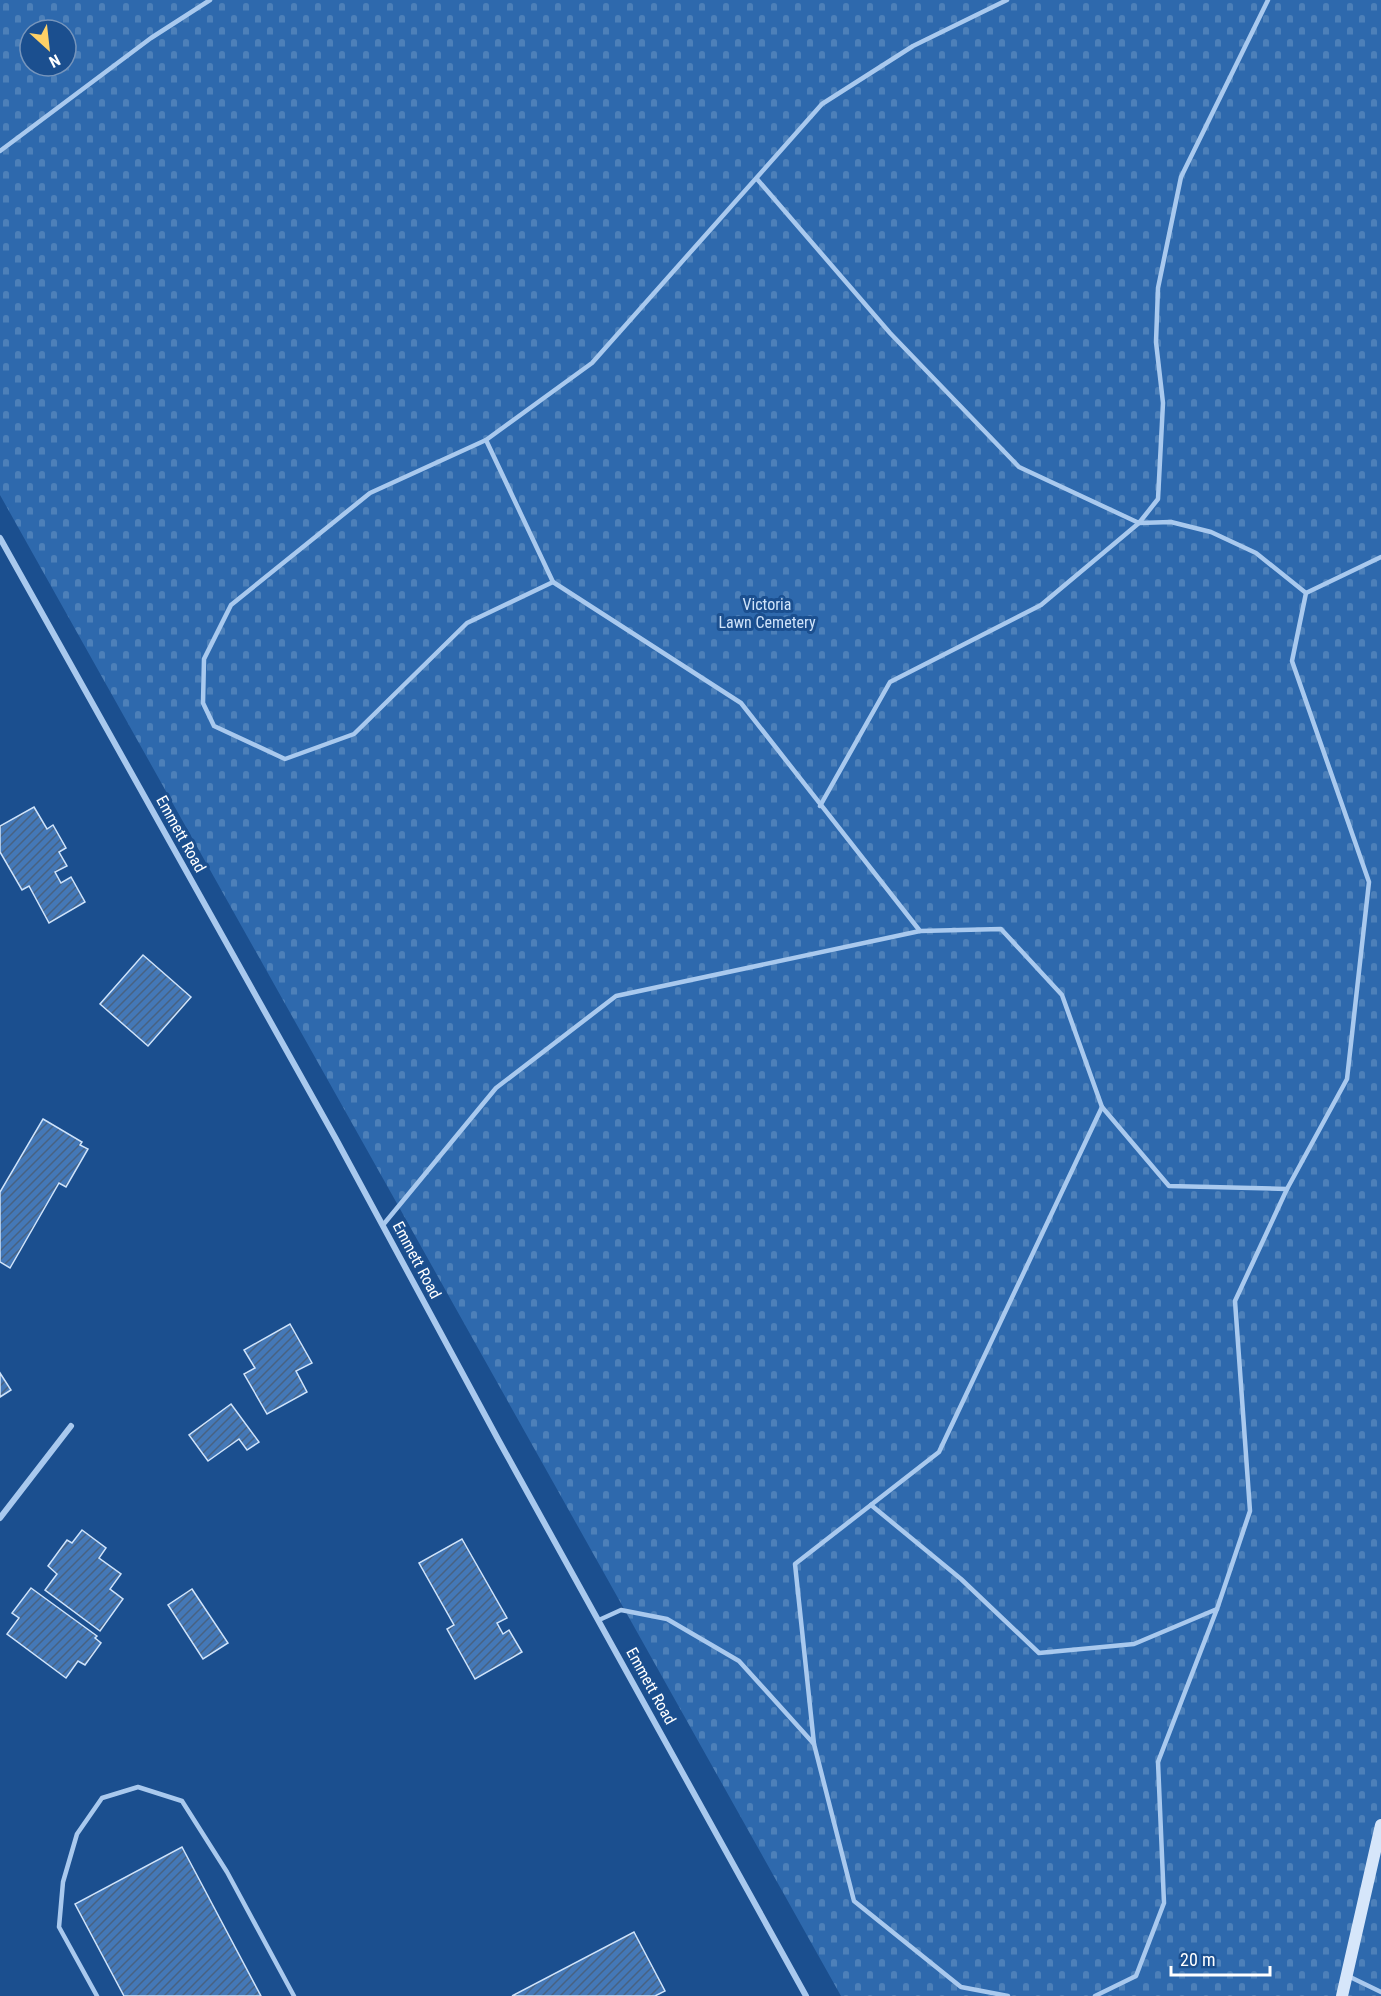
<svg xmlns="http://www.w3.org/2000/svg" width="1381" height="1996" viewBox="0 0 1381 1996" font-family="'Roboto Condensed',sans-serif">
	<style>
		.cemetery { fill: url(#cemetery-stones); fill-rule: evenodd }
		.building { fill: url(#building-hatch); stroke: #cfe3fa; stroke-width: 1.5 }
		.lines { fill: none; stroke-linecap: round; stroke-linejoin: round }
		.service { stroke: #a9c9ee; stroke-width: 4.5 }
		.minor { stroke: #a9c9ee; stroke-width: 6 }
		.secondary { stroke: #d6e6fa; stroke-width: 12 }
		.labels { text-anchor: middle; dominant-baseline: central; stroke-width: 6; stroke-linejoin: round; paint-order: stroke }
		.park-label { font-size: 16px; fill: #cfe3fa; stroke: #1b4f8f }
		.street-label { font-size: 16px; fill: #fff; stroke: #1b4f8f }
	</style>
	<defs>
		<pattern id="cemetery-stones" width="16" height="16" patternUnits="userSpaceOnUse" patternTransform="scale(1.5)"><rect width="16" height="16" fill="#2e69ad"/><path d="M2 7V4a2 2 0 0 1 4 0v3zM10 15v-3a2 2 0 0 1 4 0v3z" fill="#4d80b9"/></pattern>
		<pattern id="building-hatch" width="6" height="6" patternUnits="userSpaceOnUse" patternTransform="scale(1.5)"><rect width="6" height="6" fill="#4478b7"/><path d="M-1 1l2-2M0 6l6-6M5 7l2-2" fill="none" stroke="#486282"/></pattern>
	</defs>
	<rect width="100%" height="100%" fill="#1b4f8f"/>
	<path class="cemetery" d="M0,0H1381V1996H841L0,495ZM30,30H66V66H30Z"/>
	<g class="building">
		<path d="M34,807L47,829L53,825L66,848L59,852L67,866L55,872L61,883L71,877L85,902L49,923L29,886L22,890L0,852V826Z"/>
		<path d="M143,955L191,997L148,1046L100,1004Z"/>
		<path d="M43,1119L82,1142L80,1145L88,1149L66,1187L59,1183L10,1268L0,1262V1192Z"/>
		<path d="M290,1324L312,1363L296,1371L307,1392L267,1414L244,1374L255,1368L244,1350Z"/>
		<path d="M0,1373L11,1390L0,1397Z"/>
		<path d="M231,1404L259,1442L247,1450L239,1439L208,1461L189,1435Z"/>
		<path d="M82,1530L106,1548L99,1558L121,1574L110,1589L123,1599L100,1631L45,1590L57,1574L48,1566L67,1540L72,1543Z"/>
		<path d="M462,1539L507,1618L497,1623L503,1634L509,1630L522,1652L475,1679L447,1629L454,1625L419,1563Z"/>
		<path d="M31,1588L97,1636L95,1638L101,1643L85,1665L78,1661L66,1678L7,1634L19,1618L12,1613Z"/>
		<path d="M192,1589L228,1643L203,1659L168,1605Z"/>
		<path d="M182,1847L261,1996H124L75,1904Z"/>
		<path d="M634,1932L665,1991L655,1996H512Z"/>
	</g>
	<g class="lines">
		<g class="service">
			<path d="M0,151L151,38L210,0"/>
			<path d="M757,179L890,333L1019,467L1139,523L1158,499L1163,403L1156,342L1158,288L1181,177L1268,0"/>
			<path d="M486,440L370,493L231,605L204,659L203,703L214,726L285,759L354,734L467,623L553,582L741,703L920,931L1001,929L1062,995L1102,1107L939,1452L795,1564L814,1744L739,1661L667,1619L621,1610L599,1620"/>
			<path d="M553,582L486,440L592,363L822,104L913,46L1007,0"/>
			<path d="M1306,593L1381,557"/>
			<path d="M820,806L890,682L1041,605L1139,523L1171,522L1211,532L1256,553L1306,593L1292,661L1369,882L1347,1079L1287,1189L1169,1186L1102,1107"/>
			<path d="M383,1225L496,1088L616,996L920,931"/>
			<path d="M871,1505L961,1579L1039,1653L1134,1644L1217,1609L1158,1762L1164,1903L1136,1976L1095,1996"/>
			<path d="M1217,1609L1250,1511L1235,1301L1287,1189"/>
			<path d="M814,1744L854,1901L961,1987L1008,1996"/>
			<path d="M1348,1976L1381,1992"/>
			<path d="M97,1996L59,1927L63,1882L77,1834L102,1798L138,1787L182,1801L227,1872L294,1996"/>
		</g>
		<g class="minor">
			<path d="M0,538L336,1139L499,1441L806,1996"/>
			<path d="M0,1518L71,1426"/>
		</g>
		<path class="secondary" d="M1342,1996L1381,1825"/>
	</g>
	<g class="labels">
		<g class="park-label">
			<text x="767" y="604">Victoria<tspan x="767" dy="18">Lawn Cemetery</tspan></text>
		</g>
		<g class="street-label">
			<text transform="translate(181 834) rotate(61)">Emmett Road</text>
			<text transform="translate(417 1260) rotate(62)">Emmett Road</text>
			<text transform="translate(651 1686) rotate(61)">Emmett Road</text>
		</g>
	</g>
	<g transform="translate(48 48) rotate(153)"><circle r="28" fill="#1b4f8f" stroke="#7695bc" stroke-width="1.5"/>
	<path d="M0-4.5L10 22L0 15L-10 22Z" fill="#ffd166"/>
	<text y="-9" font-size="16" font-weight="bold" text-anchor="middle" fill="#ffffff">N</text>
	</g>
	<path d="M1171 1966v9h99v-9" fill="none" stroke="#ffffff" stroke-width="3"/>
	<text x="1180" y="1966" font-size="18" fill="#ffffff" stroke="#1b4f8f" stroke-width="4.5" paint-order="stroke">20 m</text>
</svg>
